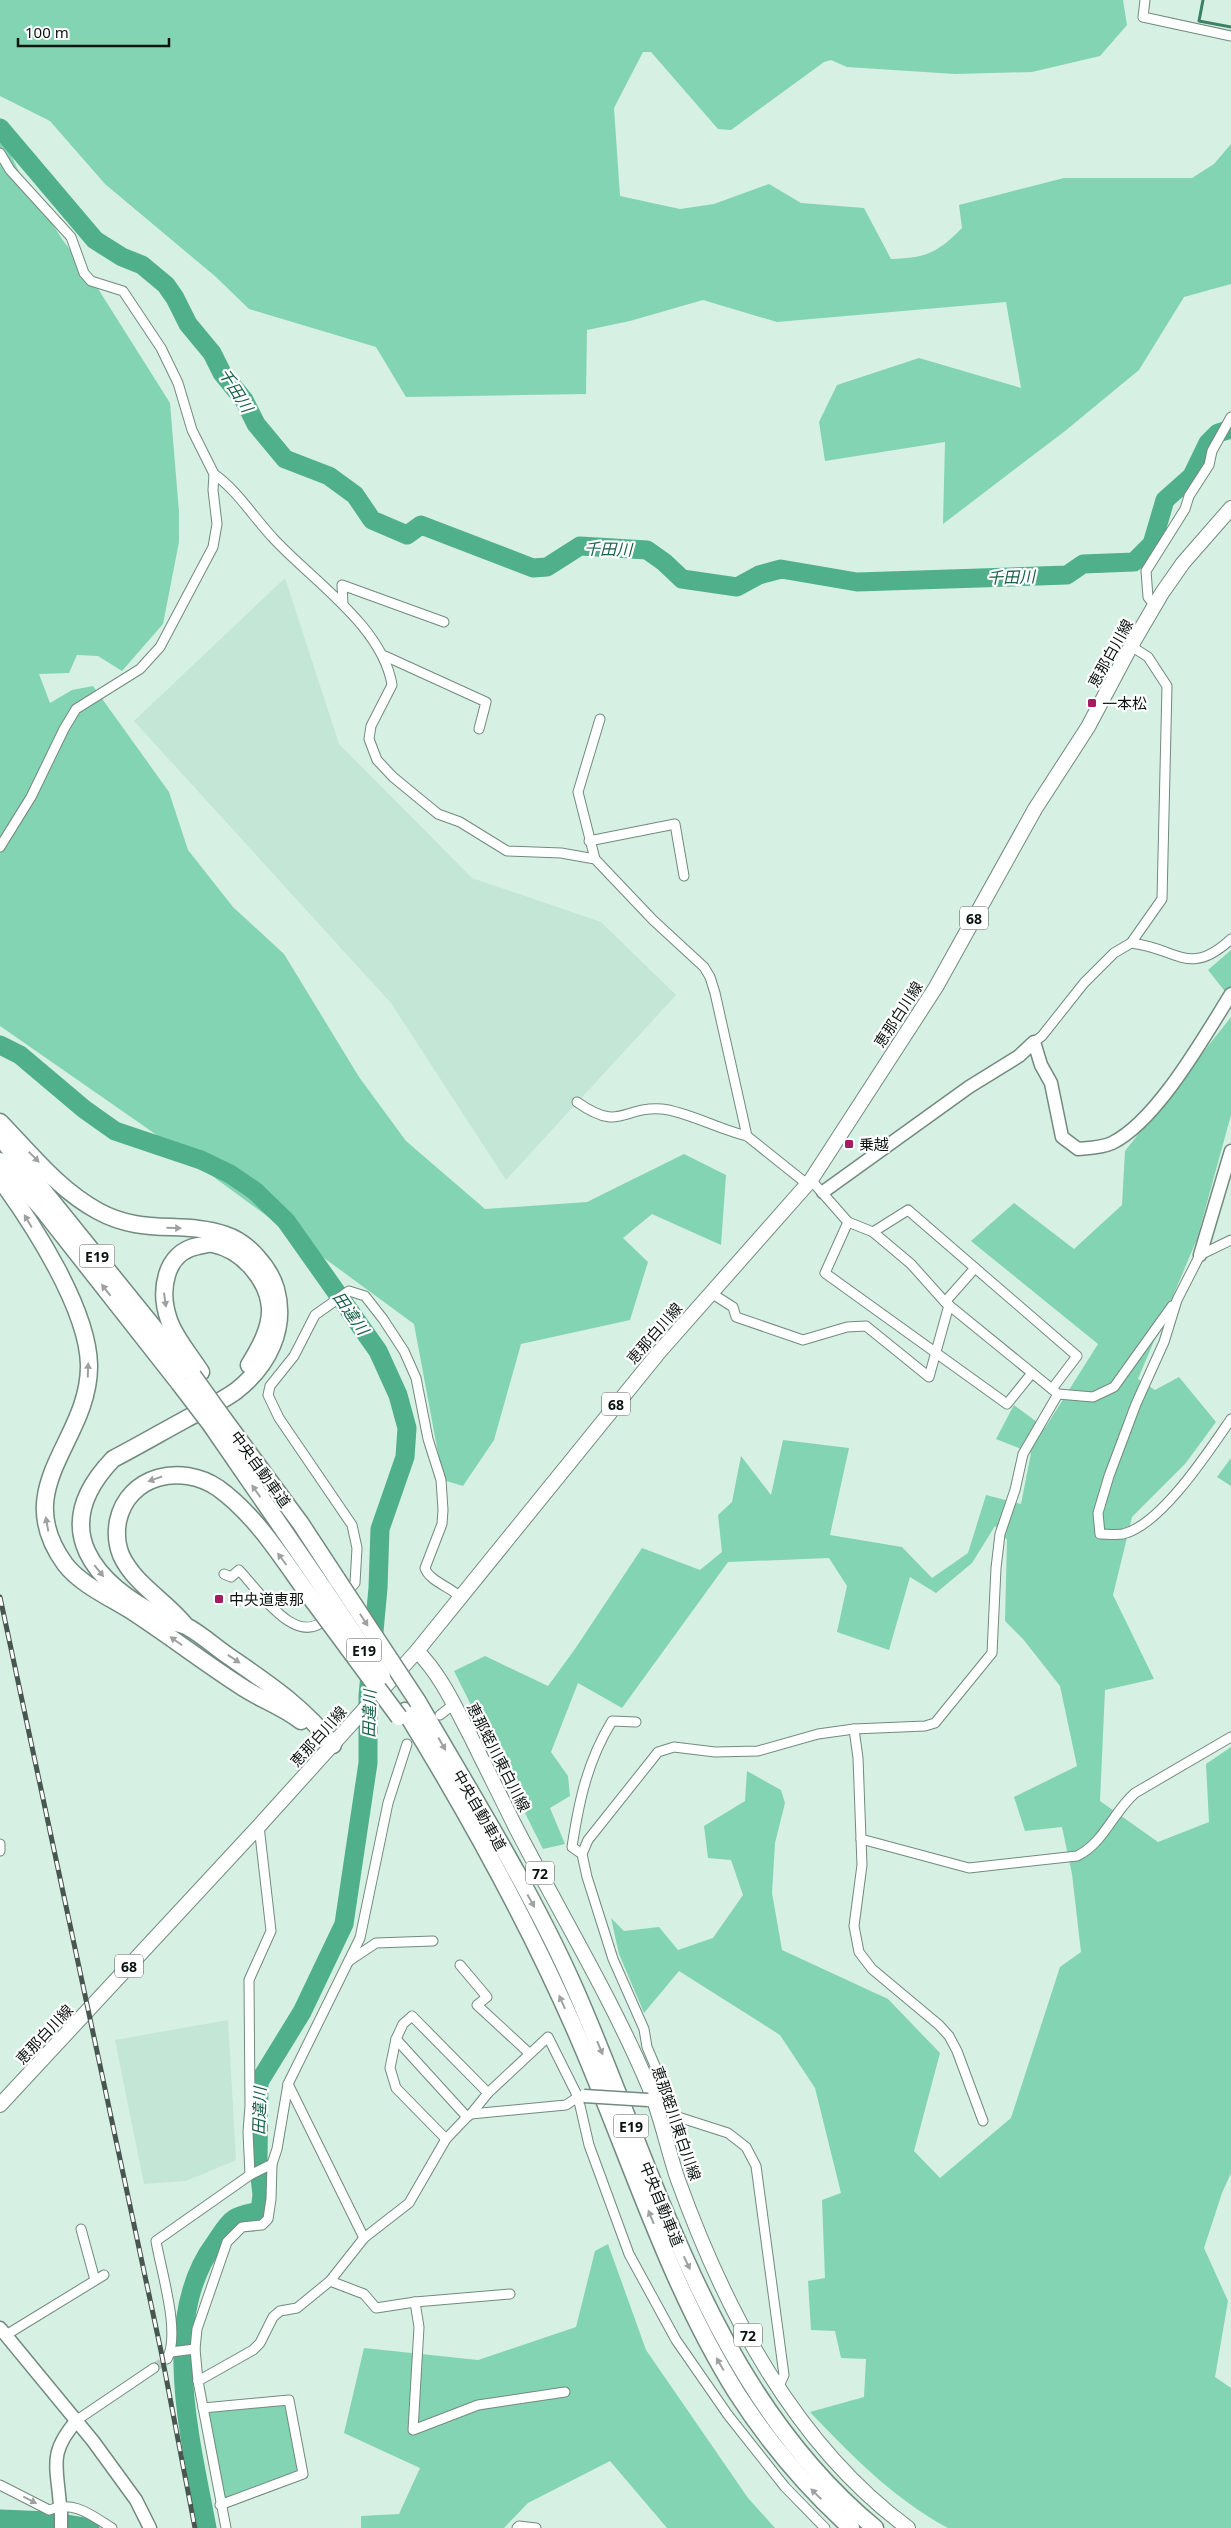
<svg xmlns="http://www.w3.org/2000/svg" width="1231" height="2528" viewBox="0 0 1231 2528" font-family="'Noto Sans','Noto Sans JP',sans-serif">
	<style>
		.built { fill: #c3e6d6 }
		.green { fill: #83d4b2 }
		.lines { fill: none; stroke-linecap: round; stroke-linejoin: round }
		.stream { stroke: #3b8166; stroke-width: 3 }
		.river { stroke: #4fb08b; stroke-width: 19 }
		.street-tunnel { stroke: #b8cfc4; stroke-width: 9; stroke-dasharray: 9 4.5; stroke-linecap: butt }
		.street-casing { stroke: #728a7f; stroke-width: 11 }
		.secondary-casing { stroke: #728a7f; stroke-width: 15 }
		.primary-casing { stroke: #728a7f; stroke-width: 16 }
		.highway-casing { stroke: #728a7f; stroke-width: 19 }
		.street { stroke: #fff; stroke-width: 9 }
		.secondary { stroke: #fff; stroke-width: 12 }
		.primary { stroke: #fff; stroke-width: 14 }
		.highway { stroke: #fff; stroke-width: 16 }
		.rail-casing { stroke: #47564f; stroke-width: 5 }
		.rail { stroke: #fff; stroke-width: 3; stroke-dasharray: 9; stroke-linecap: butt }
		.secondary-bridge-casing { stroke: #728a7f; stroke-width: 15; stroke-linecap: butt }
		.highway-bridge-casing { stroke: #728a7f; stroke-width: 19; stroke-linecap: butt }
		.secondary-bridge { stroke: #fff; stroke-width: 12 }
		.highway-bridge { stroke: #fff; stroke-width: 16 }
		.oneway { fill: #9da19f }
		.poi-dot { fill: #a51b62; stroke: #fff; stroke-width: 2 }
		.labels { text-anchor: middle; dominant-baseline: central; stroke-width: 4.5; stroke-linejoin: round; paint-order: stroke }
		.shield { fill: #fff; stroke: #545a58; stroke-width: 1 }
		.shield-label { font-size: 14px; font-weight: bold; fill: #0b1410 }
		.street-label { font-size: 15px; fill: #0b1410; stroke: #fff }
		.poi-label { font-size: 15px; fill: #0b1410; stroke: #fff; text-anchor: start }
		.water-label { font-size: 16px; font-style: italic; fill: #186248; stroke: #fff }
	</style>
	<rect width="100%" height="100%" fill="#d6f0e4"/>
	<g class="built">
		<path d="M285,578L339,744L472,878L601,922L676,995L506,1180L391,1003L134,721Z"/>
		<path d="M228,2020L236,2160L186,2181L144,2184L115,2040Z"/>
	</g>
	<g class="green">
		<path d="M0,0H1123L1127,25L1100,56L1032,72L955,74L847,67L831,60L824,62L731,130L718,129L651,52H643L614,108L620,196L680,209L714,204L769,184L801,203L864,208L891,259C925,258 938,253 962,228L959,205L1064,178H1192L1214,164L1231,144V284L1184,297L1139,370L1065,431L943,524L945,442L825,461L819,422L837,385L919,358L1021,388L1006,302L777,322L703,300L630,321L587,330L586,394L406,397L376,347L249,309L216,277L105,184L50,121L0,96Z"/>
		<path d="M0,132L19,172L62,239L90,276L170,403L179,512V542L163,624L122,671L98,656L77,655L69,673L39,674L50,703L72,690L93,686L169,792L188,850L233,907L284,954L359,1077L406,1141L485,1209L587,1202L684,1154L726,1175L721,1245L652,1214L623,1238L648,1262L630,1320L521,1344L494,1440L463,1486L443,1480L414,1324L151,1131L0,1026Z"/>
		<path d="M1231,950V999L1208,970Z"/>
		<path d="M1231,1017V1115L1197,1239L1138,1379L1155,1390L1179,1377L1216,1422L1185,1464L1132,1517L1113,1595L1154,1679L1105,1690L1100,1801L1158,1842L1209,1822L1206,1764L1231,1747V2173L1222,2193L1204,2248L1228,2301L1215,2377L1231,2388V2528H948C894,2499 852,2456 810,2412L864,2397L866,2359L841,2358L835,2331L811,2330L808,2281L825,2278L822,2200L841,2193L815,2088L780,2035L679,1971L644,2013L619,1954L611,1918L624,1931L659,1927L678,1950L713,1938L743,1895L731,1860L708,1858L704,1826L745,1801L747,1771L781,1790L785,1803L775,1843L772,1893L782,1950L888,1999L940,2053L914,2151L940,2178L1011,2118L1060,1967L1081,1952L1072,1874L1062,1827L1025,1831L1014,1797L1077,1766L1060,1686L1023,1639L1005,1621L1007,1540L995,1526L972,1563L936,1593L910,1577L889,1650L837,1632L847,1586L829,1558L728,1562L622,1708L578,1683L551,1752L568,1776L570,1796L550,1808L565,1844L543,1849L454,1671L485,1656L548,1686L575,1649L642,1548L700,1570L722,1552L718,1515L732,1502L741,1456L771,1495L783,1440L849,1448L830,1535L902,1547L932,1578L968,1553L986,1495L1021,1504L1031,1453L996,1439L1014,1405L1045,1428L1098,1344L971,1241L1014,1203L1074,1249L1122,1205L1125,1151Z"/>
		<path d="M1231,1458V1486L1217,1477Z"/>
		<path d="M608,2244L646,2350L748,2498L775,2528H667L610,2461L528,2503L504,2528H361V2516L399,2514L420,2468L344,2433L364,2348L478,2360L576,2327L595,2251Z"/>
		<path d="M286,2403L298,2472L225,2499L208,2410Z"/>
	</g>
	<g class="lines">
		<path class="stream" d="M1203,0L1199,21L1231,27"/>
		<g class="river">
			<path d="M0,128L95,240L122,257L142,265L166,285L175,298L188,324L212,353L222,373L244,400L256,424L285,459L329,476L355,495L372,520L407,535L421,525L533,568L547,567L580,546L647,550L664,562L682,579L737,587L759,575L781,569L857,582L1067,575L1083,564L1134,562L1152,544L1165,500L1192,476L1208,443L1218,433L1231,429"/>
			<path d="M0,1045L20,1055L84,1109L115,1131L201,1160L230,1174L255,1191L286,1221L378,1351L398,1395L407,1428L405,1457L380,1529L378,1588L368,1696V1763L344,1924L302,2012L259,2082L258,2159L262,2195L260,2211C252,2213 241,2214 234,2219C227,2223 220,2236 215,2243C158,2319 191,2441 207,2528"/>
			<path d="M0,2519L50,2521L90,2528"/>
		</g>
		<path class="street-tunnel" d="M154,2368L167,2359"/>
		<g class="street-casing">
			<g id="street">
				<path d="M1145,0L1143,17L1231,36"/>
				<path d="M0,153L10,170L71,237L84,273L91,281L123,291L161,348L178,383L192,430L214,474L213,490L217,524L213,547L160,647L140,669L76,709L64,729L31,797L0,847"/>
				<path d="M214,474C238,491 253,517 274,539C313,581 383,627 392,685L371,726L369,739L377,760L393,777L438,814L460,822L507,851L561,853L595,859L653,920L704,967L710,977L715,993L747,1136L807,1184"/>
				<path d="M343,604L342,585L444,622"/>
				<path d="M1155,606L1148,597L1146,571L1185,509L1189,496L1209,465L1212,451L1231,417"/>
				<path d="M385,656L486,702L479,729"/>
				<path d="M589,841L675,824L684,876"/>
				<path d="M595,859L578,792L600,719"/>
				<path d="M1131,943C1177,948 1189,978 1231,939"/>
				<path d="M1034,1042L1042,1036L1084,983L1114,953L1131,943L1162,899L1167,686L1148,657L1131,646"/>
				<path d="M577,1102C621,1133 622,1106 662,1109C685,1111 721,1130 747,1136"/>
				<path d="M811,1180L848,1222L873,1232L911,1264L945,1302L1058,1394L1093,1397L1114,1387L1172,1306"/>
				<path d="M848,1222L825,1273L1007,1404L1032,1373"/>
				<path d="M873,1232L908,1210L1077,1356L1052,1389"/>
				<path d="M1231,1240L1200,1255L1177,1300L1164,1342L1136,1404L1109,1476L1098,1513L1100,1534C1107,1534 1116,1535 1123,1534C1161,1525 1209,1451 1231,1419"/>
				<path d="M711,1293L733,1307L736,1317L803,1340L847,1327L866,1326L929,1377L949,1305"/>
				<path d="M945,1302L975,1268"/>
				<path d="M224,1574L231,1577L239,1570C260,1592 298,1652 328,1616"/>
				<path d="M344,1596L355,1583L357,1548L352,1525L279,1418L268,1395L270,1386L294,1356L315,1315L349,1291L365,1296L383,1319L404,1351L416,1378L428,1439L441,1480L443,1510L442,1524L425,1568C429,1581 451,1587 460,1597"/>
				<path d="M440,1715L454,1704"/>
				<path d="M854,1729L858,1758L862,1865L854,1926L859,1952L872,1969L939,2025L949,2036L957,2051L983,2121"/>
				<path d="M861,1839L969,1868L1077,1856C1104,1843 1113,1812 1135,1793L1231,1737"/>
				<path d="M0,1844V1851"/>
				<path d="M582,1854L572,1847C579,1801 587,1762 612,1721L636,1722"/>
				<path d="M349,1961L376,1943L433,1941"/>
				<path d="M460,1965L487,1997L477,2005L529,2053"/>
				<path d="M396,2039L467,2117"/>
				<path d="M288,2084L364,2238"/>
				<path d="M667,2094L675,2116L728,2133L746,2147L756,2166L784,2375L778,2388"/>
				<path d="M654,2100L667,2094L647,2047L644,2029L613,1959L587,1877L582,1854L588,1840L658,1752L674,1747L715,1752L758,1751L818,1734L854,1729L925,1726L935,1723L992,1653L996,1568L1000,1534L1015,1490L1023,1454L1058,1394"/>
				<path d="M471,2114L488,2093L548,2037L578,2097L589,2145L629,2254L676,2340L728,2415L785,2487L825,2528"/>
				<path d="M446,2139L396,2088L390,2068L396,2039L403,2024L412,2016L488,2093"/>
				<path d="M250,2175L248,2132L250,2106L249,1980L271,1931L259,1826"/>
				<path d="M81,2229L95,2280"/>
				<path d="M330,2281L364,2294L376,2308L415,2302L510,2294"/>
				<path d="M415,2302L419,2327L413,2430L478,2405L565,2392"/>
				<path d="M6,2335L104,2275"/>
				<path d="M171,2352L195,2349"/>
				<path d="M167,2359C181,2333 161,2271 156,2241L250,2175L272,2164"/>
				<path d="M198,2381L253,2350L260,2343L273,2317L280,2311L297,2308L330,2281L364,2238L409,2203L446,2139L467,2117L471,2114L566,2105L578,2097"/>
				<path d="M203,2408L289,2400L303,2474L220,2505"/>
				<path d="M77,2420L154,2368"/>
				<path d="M0,2485L49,2510C74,2500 91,2515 112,2528"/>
				<path d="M226,2528L198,2381L195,2349L197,2329L227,2242L242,2227L262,2225L268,2219L271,2199L272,2164L277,2149L288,2084L360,1938L388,1803L407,1744"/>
				<path d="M517,2528L519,2526L536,2528"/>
			</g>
		</g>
		<g class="secondary-casing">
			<g id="secondary">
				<path d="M823,1192L969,1087L1019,1056L1034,1042L1041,1065L1051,1083L1062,1137L1078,1149C1089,1148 1101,1148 1112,1143C1157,1121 1204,1037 1231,994"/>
				<path d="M1200,1255L1231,1151"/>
				<path d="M0,2328L93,2441L136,2500L150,2528"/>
				<path d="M60,2506C57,2464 48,2454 77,2420"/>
				<path d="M61,2528V2512"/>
			</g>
		</g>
		<g class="primary-casing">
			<g id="primary">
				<path d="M417,1651C441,1675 455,1707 471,1737C485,1766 500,1795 514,1824C558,1910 609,1993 647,2082C661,2114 667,2148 678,2180C725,2310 794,2444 908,2528"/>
				<path d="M0,2105L259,1826L417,1651L660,1351L811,1180L936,987L1035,809L1088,727L1131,646L1162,593L1183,563L1231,508"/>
			</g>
		</g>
		<g class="highway-casing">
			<g id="highway">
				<path d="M0,1122C30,1153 59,1190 98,1211C143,1236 183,1220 226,1235C248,1242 270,1268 276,1289C287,1329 268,1366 236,1391C221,1402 202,1410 186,1419C162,1432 138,1446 113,1459C46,1529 94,1584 165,1619C172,1623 180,1623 186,1626C201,1634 214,1646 227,1655C266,1682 303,1706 333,1745"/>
				<path d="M0,1137L193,1376"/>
				<path d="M0,1161L43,1210L179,1383"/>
				<path d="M0,1179C33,1224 88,1309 89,1365C90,1441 8,1486 65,1564C80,1584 109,1597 130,1610C167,1634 202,1661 239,1685C259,1699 282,1706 301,1721"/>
				<path d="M201,1372C191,1356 175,1338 169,1320C159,1292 164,1252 198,1246C203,1245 209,1243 213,1244C242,1250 268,1279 270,1308C271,1328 259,1349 249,1365"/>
				<path d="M223,1418L301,1524L337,1579"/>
				<path d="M211,1425L324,1589"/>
				<path d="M185,1625C166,1601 134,1584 121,1555C117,1545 116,1532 118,1521C128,1475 181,1463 218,1488C257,1516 283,1560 311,1598"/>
				<path d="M418,1702C473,1797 532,1891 576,1991C658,2179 711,2393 875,2528"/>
				<path d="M405,1711C470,1817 530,1925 579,2039C630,2157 668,2283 736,2392C768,2442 807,2488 851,2528"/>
			</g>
		</g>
		<use href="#street" class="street"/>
		<use href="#secondary" class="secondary"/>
		<use href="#primary" class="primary"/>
		<use href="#highway" class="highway"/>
		<g class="rail-casing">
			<path id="rail" d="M0,1597L161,2351L195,2528"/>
		</g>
		<use href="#rail" class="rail"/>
		<g class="secondary-bridge-casing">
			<path id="secondary-bridge" d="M584,2096L648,2100"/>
		</g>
		<g class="highway-bridge-casing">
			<g id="highway-bridge">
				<path d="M193,1376L223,1418"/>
				<path d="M179,1383L211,1425"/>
				<path d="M337,1579L418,1702"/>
				<path d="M324,1589L382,1676"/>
				<path d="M311,1598L399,1717"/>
			</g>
		</g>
		<use href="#secondary-bridge" class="secondary-bridge"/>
		<use href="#highway-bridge" class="highway-bridge"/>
	</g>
	<defs><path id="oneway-solid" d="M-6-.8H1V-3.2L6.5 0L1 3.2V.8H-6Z" transform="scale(1.25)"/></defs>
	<g class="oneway">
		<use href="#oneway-solid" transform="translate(34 1157) rotate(45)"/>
		<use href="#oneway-solid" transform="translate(28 1221) rotate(-121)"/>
		<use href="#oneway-solid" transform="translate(174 1228) rotate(1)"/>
		<use href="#oneway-solid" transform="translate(106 1290) rotate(-128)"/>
		<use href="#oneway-solid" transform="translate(165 1300) rotate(82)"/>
		<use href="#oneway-solid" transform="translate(88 1370) rotate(-88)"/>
		<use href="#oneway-solid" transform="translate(155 1479) rotate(161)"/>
		<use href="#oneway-solid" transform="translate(256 1491) rotate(-125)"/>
		<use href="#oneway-solid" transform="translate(47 1524) rotate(-100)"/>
		<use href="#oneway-solid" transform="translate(282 1559) rotate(-127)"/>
		<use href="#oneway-solid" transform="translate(99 1571) rotate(51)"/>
		<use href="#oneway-solid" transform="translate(364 1620) rotate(57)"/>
		<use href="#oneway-solid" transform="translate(176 1641) rotate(-145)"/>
		<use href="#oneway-solid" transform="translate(234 1659) rotate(34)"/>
		<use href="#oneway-solid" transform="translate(442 1744) rotate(60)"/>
		<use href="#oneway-solid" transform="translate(531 1901) rotate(61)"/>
		<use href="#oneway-solid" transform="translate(562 2002) rotate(-114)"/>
		<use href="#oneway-solid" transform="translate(600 2048) rotate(67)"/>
		<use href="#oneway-solid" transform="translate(651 2217) rotate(-112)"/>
		<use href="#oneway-solid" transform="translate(687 2263) rotate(65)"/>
		<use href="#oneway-solid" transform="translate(720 2364) rotate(-120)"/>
		<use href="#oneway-solid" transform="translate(816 2494) rotate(-135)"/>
		<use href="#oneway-solid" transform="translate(30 2500) rotate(27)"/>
	</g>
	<g class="poi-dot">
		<rect x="1087" y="698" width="10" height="10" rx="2.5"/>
		<rect x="844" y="1139" width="10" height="10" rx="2.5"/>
		<rect x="214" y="1594" width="10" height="10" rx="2.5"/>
	</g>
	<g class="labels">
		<g class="shield">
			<rect x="960" y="906.5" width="28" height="23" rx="4"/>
			<rect x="79.5" y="1244.5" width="35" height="23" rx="4"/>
			<rect x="602" y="1392.5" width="28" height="23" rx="4"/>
			<rect x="346.5" y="1638.5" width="35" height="23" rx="4"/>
			<rect x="526" y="1861.5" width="28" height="23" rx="4"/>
			<rect x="115" y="1954.5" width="28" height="23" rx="4"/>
			<rect x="613.5" y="2114.5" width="35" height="23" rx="4"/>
			<rect x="734" y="2323.5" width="28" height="23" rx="4"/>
		</g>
		<g class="shield-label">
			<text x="974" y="918">68</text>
			<text x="97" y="1256">E19</text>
			<text x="616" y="1404">68</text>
			<text x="364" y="1650">E19</text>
			<text x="540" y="1873">72</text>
			<text x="129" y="1966">68</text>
			<text x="631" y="2126">E19</text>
			<text x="748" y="2335">72</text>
		</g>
		<g class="street-label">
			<text transform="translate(1110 653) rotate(-61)">恵那白川線</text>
			<text transform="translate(898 1014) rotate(-57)">恵那白川線</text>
			<text transform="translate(654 1333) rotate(-49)">恵那白川線</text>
			<text transform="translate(261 1469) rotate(54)">中央自動車道</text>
			<text transform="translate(318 1736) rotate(-48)">恵那白川線</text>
			<text transform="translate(499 1757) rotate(63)">恵那蛭川東白川線</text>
			<text transform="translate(480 1810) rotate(60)">中央自動車道</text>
			<text transform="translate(44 2034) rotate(-47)">恵那白川線</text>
			<text transform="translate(677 2123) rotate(71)">恵那蛭川東白川線</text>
			<text transform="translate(662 2204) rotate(68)">中央自動車道</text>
		</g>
		<g class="poi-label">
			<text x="1102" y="703">一本松</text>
			<text x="859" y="1144">乗越</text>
			<text x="229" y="1599">中央道恵那</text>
		</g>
		<g class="water-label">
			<text transform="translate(236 390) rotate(58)">千田川</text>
			<text transform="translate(608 549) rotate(1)">千田川</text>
			<text transform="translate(1011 577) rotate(-2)">千田川</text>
			<text transform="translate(351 1313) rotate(55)">田違川</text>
			<text transform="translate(369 1714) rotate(-89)">田違川</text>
			<text transform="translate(259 2111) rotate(-88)">田違川</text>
		</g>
	</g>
	<path d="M18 38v8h151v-8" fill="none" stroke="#0b1410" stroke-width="2.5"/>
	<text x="25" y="38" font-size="15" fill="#0b1410" stroke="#ffffff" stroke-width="4" paint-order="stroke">100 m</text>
</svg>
